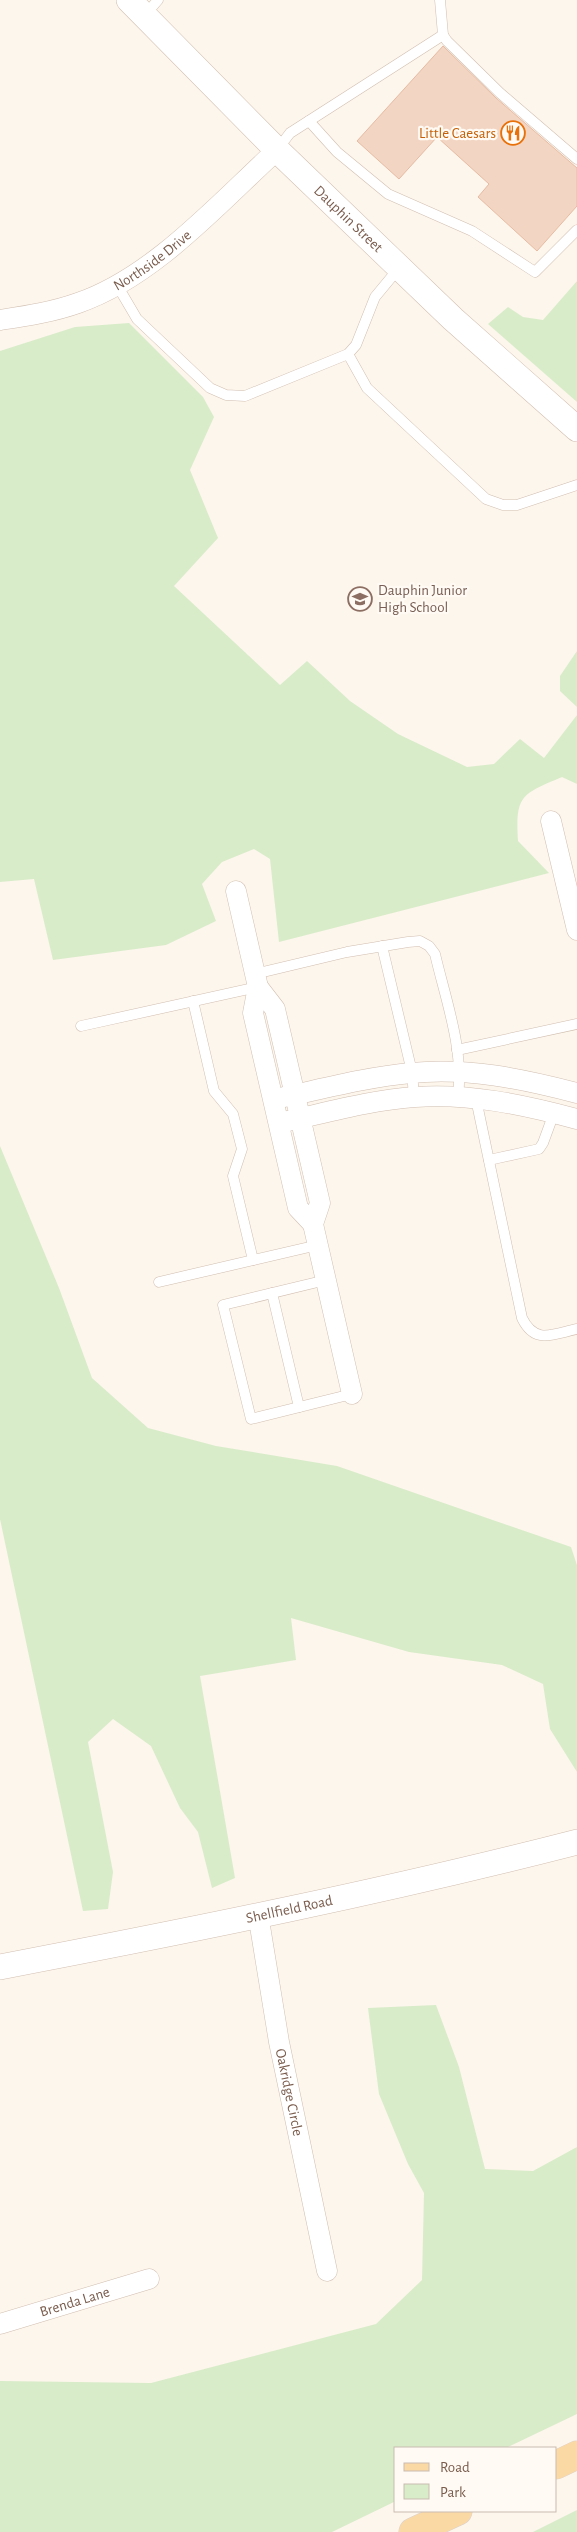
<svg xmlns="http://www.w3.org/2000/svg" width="577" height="2532" viewBox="0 0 577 2532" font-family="'Alegreya Sans',sans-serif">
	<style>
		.green { fill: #d8ecc9 }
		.building { fill: #f3d5c3; stroke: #e6bba3 }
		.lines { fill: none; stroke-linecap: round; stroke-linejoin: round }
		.service-casing { stroke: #d1beb0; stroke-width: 11 }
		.minor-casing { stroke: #d1beb0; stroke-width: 21 }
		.tertiary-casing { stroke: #d1beb0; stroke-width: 26 }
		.primary-casing { stroke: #dad1cd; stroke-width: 29 }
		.service { stroke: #fff; stroke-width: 10 }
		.minor { stroke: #fff; stroke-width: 20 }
		.tertiary { stroke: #fff; stroke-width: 25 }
		.primary { stroke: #fbd9a5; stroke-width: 28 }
		.labels { text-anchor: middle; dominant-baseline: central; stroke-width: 4.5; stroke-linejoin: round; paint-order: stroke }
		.food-label { font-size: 15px; fill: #c56008; stroke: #fffaf3; text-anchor: end }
		.street-label { font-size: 15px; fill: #7a5c4d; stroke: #fffaf3 }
		.education-label { font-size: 15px; fill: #785e54; stroke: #fffaf3; text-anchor: start }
	</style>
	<rect width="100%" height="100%" fill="#fdf6ec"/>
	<g class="green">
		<path d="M577,281V402L488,324L508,307L523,317L543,320Z"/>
		<path d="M129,323L203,397L214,417L190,470L218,538L174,586L280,685L307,661L350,701L398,734L467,767L494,764L520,739L544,758L577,715V784L562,777C522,794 515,795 518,841L549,873L279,942L270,859L254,849L222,862L202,884L216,921L166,945L53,960L34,879L0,882V351L75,327Z"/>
		<path d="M577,651V707L560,691V676Z"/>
		<path d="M0,1146L59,1288L92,1378L148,1428L216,1446L337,1466L571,1547L577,1565V1772L550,1729L543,1684L502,1665L409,1652L291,1618L296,1660L200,1676L235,1878L212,1888L198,1832L180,1808L151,1746L113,1719L88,1742L113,1872L108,1909L83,1911L0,1519Z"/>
		<path d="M436,2005L459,2067L485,2169L533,2171L577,2147V2414L506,2448H396V2501L332,2532H0V2381L151,2383L376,2324L422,2280L424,2193L408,2164L379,2094L368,2008Z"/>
		<path d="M577,2510V2532H533Z"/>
	</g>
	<path class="building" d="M443,46L496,98L577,168V206L537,251L478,197L489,184L437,137L399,179L357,141Z"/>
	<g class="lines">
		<g class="service-casing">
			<g id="service">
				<path d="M440,0L443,35L447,41L500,93L577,159"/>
				<path d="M145,15L158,0"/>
				<path d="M309,121L337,152L388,194L472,231L535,272L577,230"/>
				<path d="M277,150L290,133L443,35"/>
				<path d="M117,285L137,319L210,388L226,395L245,396L348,354L356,345L375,297L399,268"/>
				<path d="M348,354L367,388L486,499L503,505H517L577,485"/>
				<path d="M382,946L412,1072L414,1097"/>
				<path d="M255,974L347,952L408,942L420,941L429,946L435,954C446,1001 464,1049 458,1097"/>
				<path d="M193,1001L214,1091L233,1114L242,1149L233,1176L253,1260"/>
				<path d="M81,1026L258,987"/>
				<path d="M457,1050L577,1024"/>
				<path d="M476,1099L522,1318C535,1345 553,1334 577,1329"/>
				<path d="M489,1160L539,1149L543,1143L554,1113"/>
				<path d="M326,1280L223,1305L251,1419L352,1394"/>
				<path d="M159,1282L318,1245"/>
				<path d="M272,1293L299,1407"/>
			</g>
		</g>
		<g class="minor-casing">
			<g id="minor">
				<path id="s1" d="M0,320C26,316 53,312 78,303C154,277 219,203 277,150"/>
				<path d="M551,821L577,930"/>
				<path d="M236,891L258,987L253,1013L298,1208L313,1224"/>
				<path d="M258,987L275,1009L320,1203L313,1224L352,1394"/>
				<path d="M284,1097C326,1088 368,1077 411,1073C467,1067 523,1079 577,1093"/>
				<path d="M288,1121C329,1112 372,1100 415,1097C470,1093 524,1105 577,1119"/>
				<path id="s2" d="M258,1914L279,2042L327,2271"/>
				<path id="s3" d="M0,2324L149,2279"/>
			</g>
		</g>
		<g class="tertiary-casing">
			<g id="tertiary">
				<path id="s4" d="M129,0L277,150L453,319L577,429"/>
				<path id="s5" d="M0,1967C193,1930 387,1891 577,1842"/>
			</g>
		</g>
		<g class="primary-casing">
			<g id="primary">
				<path d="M556,2465L577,2455"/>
				<path d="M413,2532L458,2511"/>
			</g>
		</g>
		<use href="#service" class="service"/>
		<use href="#minor" class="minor"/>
		<use href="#tertiary" class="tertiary"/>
		<use href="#primary" class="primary"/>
	</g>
	<defs>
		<g id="restaurant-ring" transform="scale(1.25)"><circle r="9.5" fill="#fffaf3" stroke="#e8710a" stroke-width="1.5"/><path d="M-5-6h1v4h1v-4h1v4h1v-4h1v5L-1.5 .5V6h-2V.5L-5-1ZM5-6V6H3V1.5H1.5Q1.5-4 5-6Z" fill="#e8710a"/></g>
		<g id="school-ring" transform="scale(1.25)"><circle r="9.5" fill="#fffaf3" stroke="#8d6e63" stroke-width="1.5"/><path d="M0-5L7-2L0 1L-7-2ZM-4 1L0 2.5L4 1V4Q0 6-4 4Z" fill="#8d6e63"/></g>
	</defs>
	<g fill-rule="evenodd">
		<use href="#restaurant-ring" x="513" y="133"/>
		<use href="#school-ring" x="360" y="599"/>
	</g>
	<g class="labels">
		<g class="food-label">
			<text x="496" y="133">Little Caesars</text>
		</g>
		<g class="street-label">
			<text stroke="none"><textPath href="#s4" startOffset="310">Dauphin Street</textPath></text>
			<text stroke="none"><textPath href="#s1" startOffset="166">Northside Drive</textPath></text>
			<text stroke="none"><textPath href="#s5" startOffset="295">Shellfield Road</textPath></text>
			<text stroke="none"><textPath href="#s2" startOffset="181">Oakridge Circle</textPath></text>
			<text stroke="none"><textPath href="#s3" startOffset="78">Brenda Lane</textPath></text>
		</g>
		<g class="education-label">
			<text x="378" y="590">Dauphin Junior<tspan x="378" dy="17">High School</tspan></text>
		</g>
	</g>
	<rect x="394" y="2447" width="162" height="65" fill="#fffaf3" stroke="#cabbb1"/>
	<rect x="404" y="2463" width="25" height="8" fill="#fbd9a5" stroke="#cabbb1"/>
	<text x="440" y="2472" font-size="15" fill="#7a5c4d">Road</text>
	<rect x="404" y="2484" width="25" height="15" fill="#d8ecc9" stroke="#cabbb1"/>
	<text x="440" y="2497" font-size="15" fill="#7a5c4d">Park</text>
</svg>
